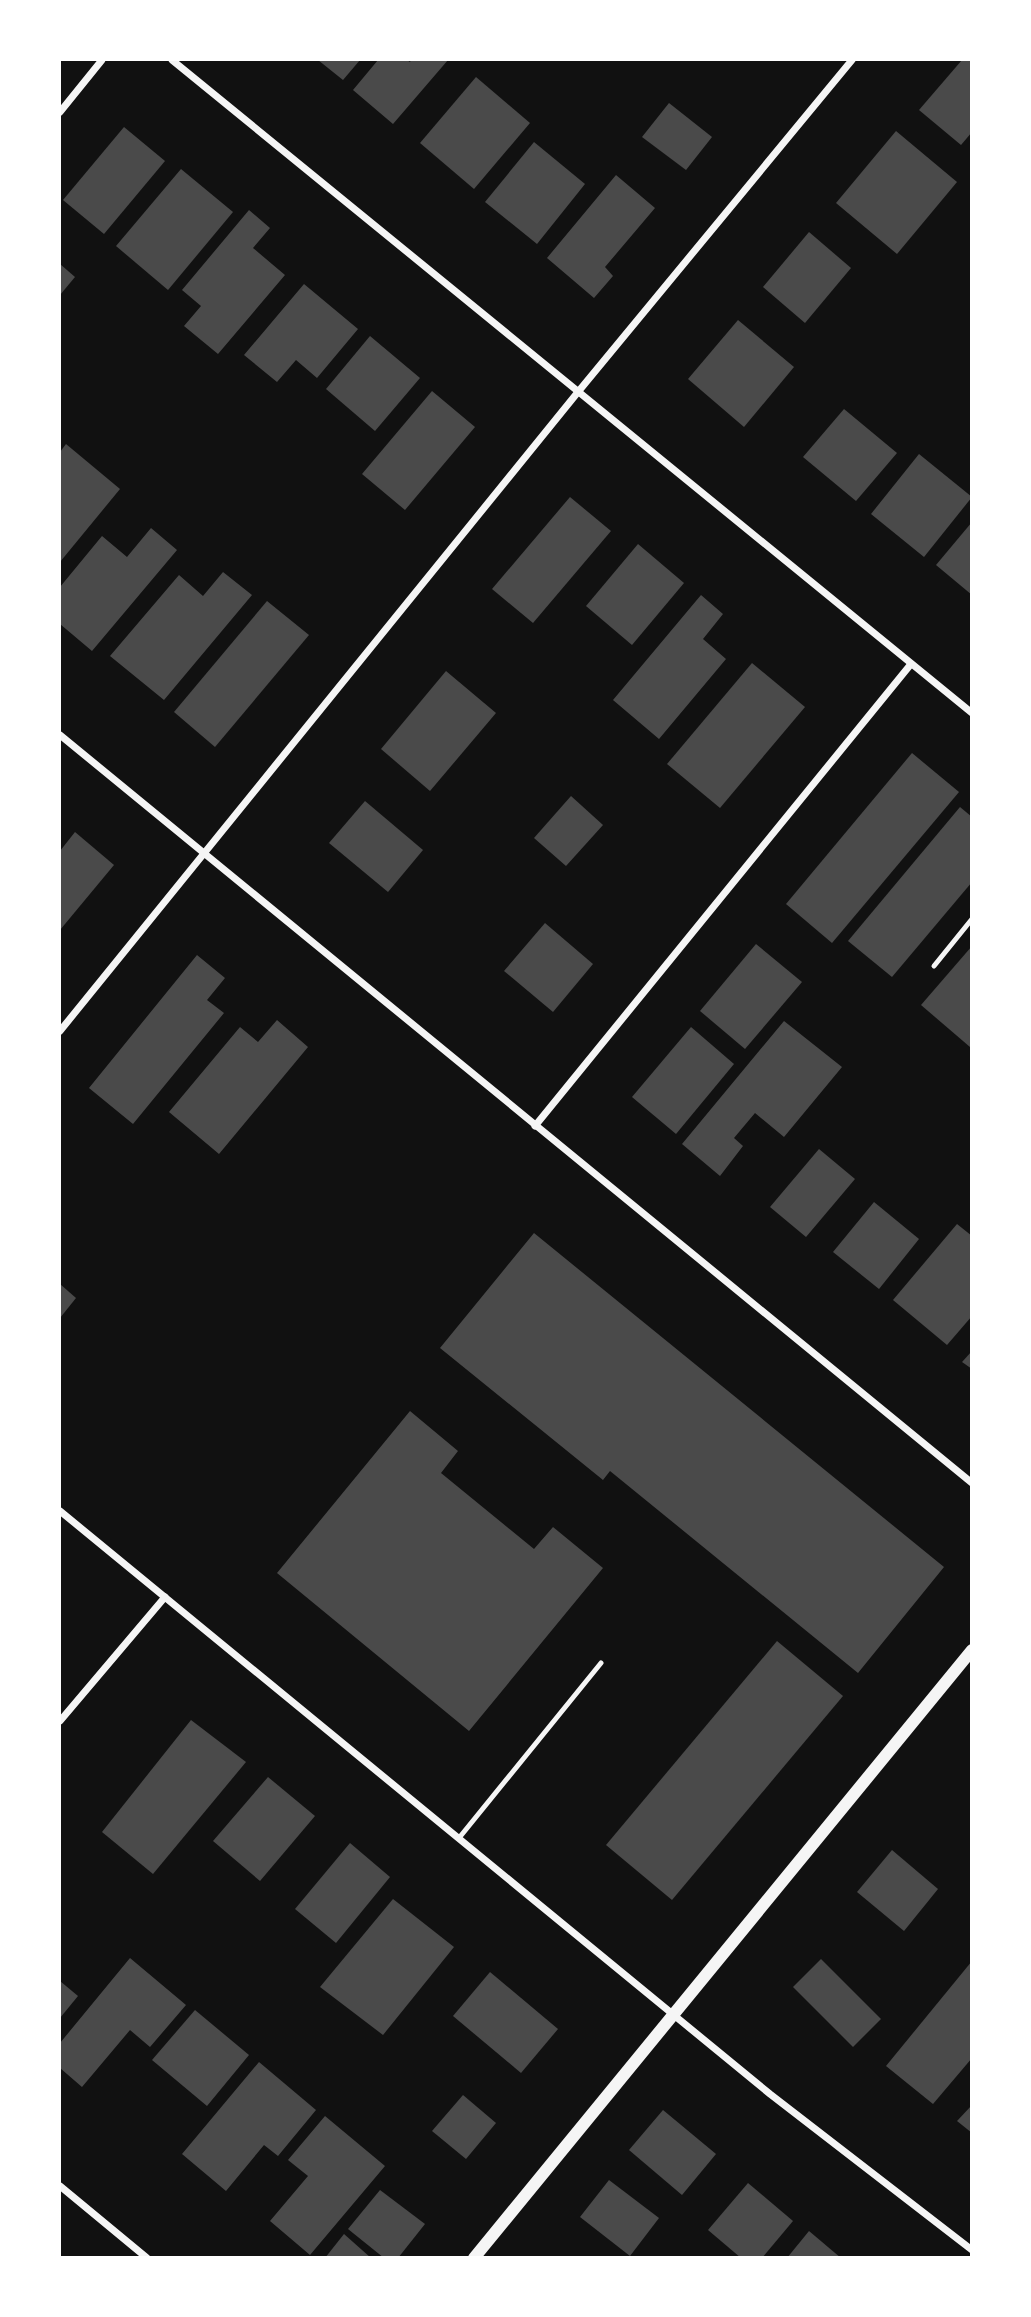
<svg xmlns="http://www.w3.org/2000/svg" width="1031" height="2317" viewBox="0 0 1031 2317" font-family="Overpass,sans-serif">
	<style>
		.building { fill: #4a4a4a }
		.lines { fill: none; stroke-linecap: round; stroke-linejoin: round }
		.service { stroke: #f5f5f5; stroke-width: 5 }
		.minor { stroke: #f5f5f5; stroke-width: 7 }
		.tertiary { stroke: #f5f5f5; stroke-width: 12 }
	</style>
	<rect width="100%" height="100%" fill="#111"/>
	<g class="building">
		<path d="M318,60H360L343,80Z"/>
		<path d="M378,60H407L410,62L411,60H448L393,124L353,90Z"/>
		<path d="M962,60H972V132L961,145L919,110Z"/>
		<path d="M476,77L530,123L474,189L420,143Z"/>
		<path d="M669,103L712,137L686,170L642,137Z"/>
		<path d="M124,127L165,161L104,234L63,200Z"/>
		<path d="M896,131L957,182L897,254L836,203Z"/>
		<path d="M534,142L585,184L537,244L485,202Z"/>
		<path d="M181,169L233,212L168,290L116,246Z"/>
		<path d="M616,175L655,208L605,267L613,276L594,298L547,258Z"/>
		<path d="M249,210L270,228L253,248L285,275L218,354L184,326L201,306L182,290Z"/>
		<path d="M809,232L851,268L805,323L763,287Z"/>
		<path d="M60,264L75,277L60,295Z"/>
		<path d="M304,284L358,329L317,378L296,360L277,382L244,355Z"/>
		<path d="M738,320L794,367L744,427L688,379Z"/>
		<path d="M370,336L420,378L375,431L326,389Z"/>
		<path d="M432,391L475,427L405,510L362,474Z"/>
		<path d="M844,409L897,453L856,501L803,457Z"/>
		<path d="M66,444L120,489L60,562V452Z"/>
		<path d="M919,454L972,497L924,557L871,514Z"/>
		<path d="M570,497L611,531L533,623L492,589Z"/>
		<path d="M972,522V595L936,565Z"/>
		<path d="M151,528L177,550L92,651L60,624V587L102,536L127,557Z"/>
		<path d="M638,544L684,583L632,645L586,606Z"/>
		<path d="M223,572L252,595L164,700L110,656L179,575L203,596Z"/>
		<path d="M701,595L723,614L703,639L726,659L659,739L613,700Z"/>
		<path d="M267,601L309,635L215,747L174,712Z"/>
		<path d="M752,663L805,707L720,808L667,764Z"/>
		<path d="M446,671L496,713L430,791L381,749Z"/>
		<path d="M912,753L959,792L832,943L786,904Z"/>
		<path d="M571,796L603,825L566,866L534,838Z"/>
		<path d="M365,801L423,850L388,892L329,843Z"/>
		<path d="M960,807L972,817V882L892,977L848,941Z"/>
		<path d="M75,832L114,865L60,930V851Z"/>
		<path d="M545,923L593,964L553,1012L504,971Z"/>
		<path d="M756,944L802,982L745,1049L700,1011Z"/>
		<path d="M972,946V1045L970,1047L921,1005Z"/>
		<path d="M197,955L225,978L207,1000L224,1013L133,1124L89,1088Z"/>
		<path d="M277,1020L308,1047L219,1154L169,1112L240,1027L258,1042Z"/>
		<path d="M784,1021L842,1067L784,1137L755,1113L734,1138L743,1146L720,1176L682,1144Z"/>
		<path d="M691,1027L734,1064L676,1134L632,1097Z"/>
		<path d="M819,1149L855,1179L806,1237L770,1207Z"/>
		<path d="M874,1202L919,1239L879,1289L833,1252Z"/>
		<path d="M957,1224L972,1236V1316L947,1345L893,1300Z"/>
		<path d="M534,1233L944,1567L858,1673L610,1471L603,1480L440,1348Z"/>
		<path d="M60,1284L76,1298L60,1318Z"/>
		<path d="M972,1351V1369L962,1362Z"/>
		<path d="M410,1411L458,1451L441,1473L534,1549L553,1527L603,1568L469,1731L277,1573Z"/>
		<path d="M777,1641L843,1696L672,1900L606,1845Z"/>
		<path d="M191,1720L246,1762L153,1874L102,1832Z"/>
		<path d="M268,1777L315,1816L260,1881L213,1841Z"/>
		<path d="M350,1843L390,1877L336,1943L295,1909Z"/>
		<path d="M892,1850L938,1889L904,1931L857,1892Z"/>
		<path d="M393,1899L454,1947L383,2035L320,1987Z"/>
		<path d="M130,1958L186,2005L150,2047L130,2030L82,2087L60,2068V2043Z"/>
		<path d="M821,1959L881,2019L853,2047L793,1987Z"/>
		<path d="M972,1961V2058L933,2104L886,2066Z"/>
		<path d="M490,1972L558,2029L521,2073L453,2016Z"/>
		<path d="M60,1981L78,1996L60,2018Z"/>
		<path d="M195,2010L249,2055L207,2106L152,2060Z"/>
		<path d="M259,2062L316,2110L278,2156L264,2145L226,2191L182,2154Z"/>
		<path d="M463,2095L496,2123L466,2159L432,2131Z"/>
		<path d="M972,2105V2133L957,2121Z"/>
		<path d="M663,2110L716,2154L682,2195L629,2150Z"/>
		<path d="M325,2116L385,2166L310,2255L270,2221L308,2176L288,2160Z"/>
		<path d="M609,2180L659,2218L630,2256L580,2217Z"/>
		<path d="M748,2183L793,2221L762,2258H741L708,2230Z"/>
		<path d="M380,2190L425,2224L398,2258H384L348,2229Z"/>
		<path d="M809,2231L841,2258H787Z"/>
		<path d="M344,2234L371,2258H325Z"/>
	</g>
	<g class="lines">
		<g class="service">
			<path d="M934,966L972,919"/>
			<path d="M459,1838L601,1663"/>
		</g>
		<g class="minor">
			<path d="M172,60L972,713"/>
			<path d="M60,112L102,60"/>
			<path d="M60,735L972,1483"/>
			<path d="M60,1031L578,392L852,60"/>
			<path d="M535,1126L911,664"/>
			<path d="M60,1511L770,2094L972,2250"/>
			<path d="M60,1721L165,1597"/>
			<path d="M60,2186L147,2258"/>
		</g>
		<path class="tertiary" d="M474,2258L972,1650"/>
	</g>
	<rect width="1031" height="2317" fill="none" stroke="#ffffff" stroke-width="122"/>
</svg>
